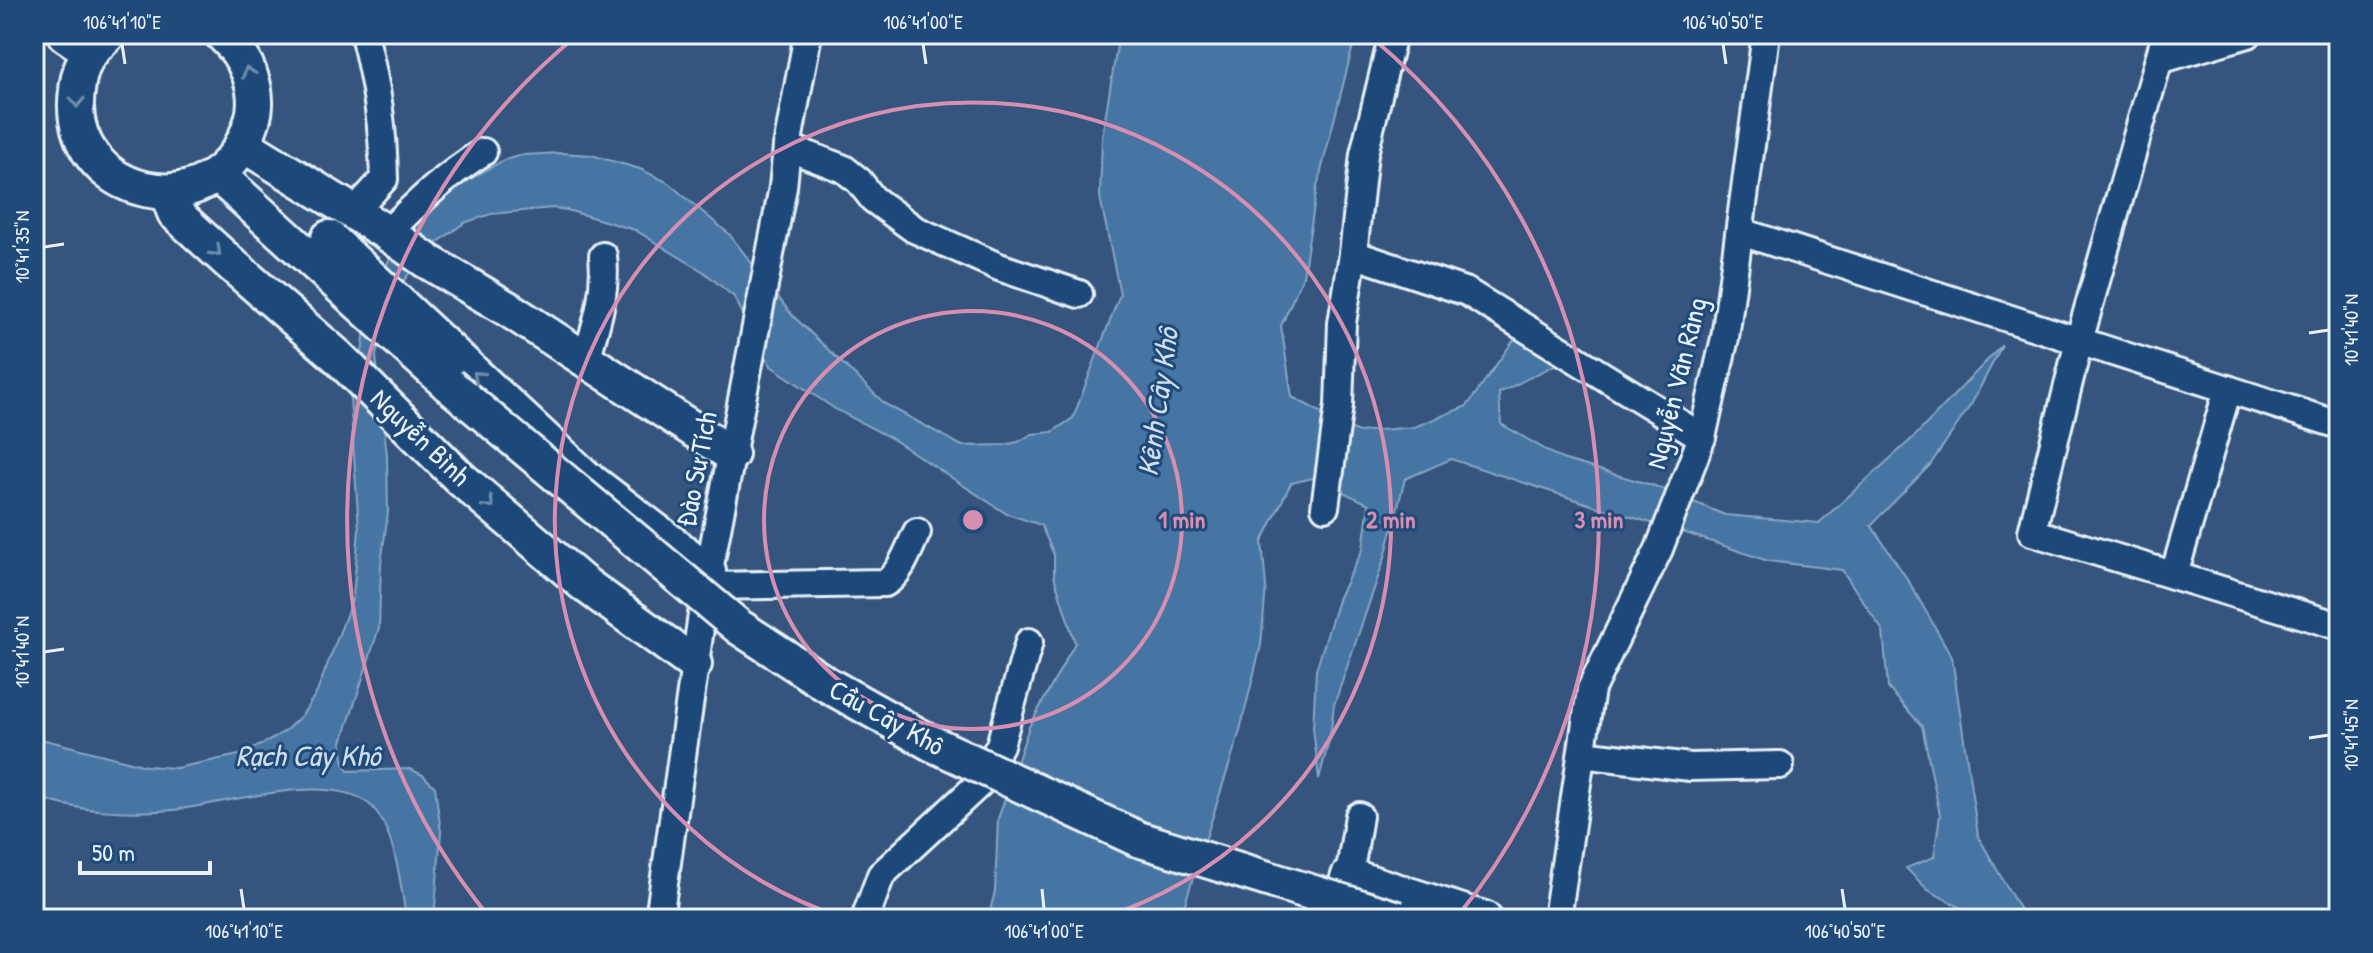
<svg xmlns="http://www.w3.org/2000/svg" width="2373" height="953" viewBox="0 0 2373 953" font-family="'Patrick Hand',sans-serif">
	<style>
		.water { fill: #4775a3; stroke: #87a7c5; stroke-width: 2 }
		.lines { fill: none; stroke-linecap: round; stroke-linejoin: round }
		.minor-casing { stroke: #e8f1f8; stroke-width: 32 }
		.major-casing { stroke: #e8f1f8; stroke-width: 40 }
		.minor { stroke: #1f4a7a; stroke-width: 26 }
		.major { stroke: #1f4a7a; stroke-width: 34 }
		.major-bridge-casing { stroke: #e8f1f8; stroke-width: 40; stroke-linecap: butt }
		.major-bridge { stroke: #1f4a7a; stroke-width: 34 }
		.oneway { stroke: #6f8dac }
		.ticks { fill: none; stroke: #e8f1f8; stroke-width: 3 }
		.ring { fill: none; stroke: #d78fb1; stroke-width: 4 }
		.labels { text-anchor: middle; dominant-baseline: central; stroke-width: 6; stroke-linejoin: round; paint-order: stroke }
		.street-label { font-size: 28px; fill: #e8f1f8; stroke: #1f4a7a }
		.water-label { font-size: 30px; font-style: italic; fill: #d0deeb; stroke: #1f4a7a }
		.centre { fill: #d78fb1; stroke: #1f4a7a; stroke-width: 4 }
		.ring-label { font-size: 24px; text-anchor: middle; font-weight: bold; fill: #d78fb1; stroke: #1f4a7a; stroke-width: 6; stroke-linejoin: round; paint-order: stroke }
		.neatline { fill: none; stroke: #e8f1f8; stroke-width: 3 }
		.ticks-label { font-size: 20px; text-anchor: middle; fill: #e8f1f8 }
	</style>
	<rect width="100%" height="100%" fill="#35557f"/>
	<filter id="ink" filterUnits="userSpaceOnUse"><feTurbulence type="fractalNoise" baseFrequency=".0125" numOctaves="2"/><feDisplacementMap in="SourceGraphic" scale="16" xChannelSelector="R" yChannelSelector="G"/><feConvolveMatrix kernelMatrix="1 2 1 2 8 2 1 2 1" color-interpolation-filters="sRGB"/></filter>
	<g filter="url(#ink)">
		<path class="water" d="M1119,34H1356L1317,187L1303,276L1281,326L1292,397L1358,432L1414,427L1467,406L1518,334L1561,362L1499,393L1501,424L1562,459L1655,486L1725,515L1819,523L1916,435L2002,345L1972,403L1930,465L1871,525L1908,580L1952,657L1978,836L2021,912V919H1970L1967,911L1928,890L1906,868L1934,857L1940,815L1922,726L1888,688L1883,631L1842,570L1768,561L1689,534L1604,509L1451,459L1405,479L1385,557L1334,705L1330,737L1319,779L1313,728L1316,670L1339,597L1363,549L1369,504L1313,478L1291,483L1262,542L1266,586L1261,645L1239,734L1180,919H988L995,891L998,819L1029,727L1075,643L1054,576V555L1041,525L1007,514L891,438L835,409L771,366L734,297L704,272L635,230L567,210L552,208L491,214L464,223L433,246L413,267L400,287L383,322L376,356L387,455L388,512L381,564L379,628L342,742C342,753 342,761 348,771L410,769L423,775L435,787L441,832L434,919H406C402,889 394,824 369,804C328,771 224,804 173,810C133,814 70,812 34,795V737L146,766L176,768L239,755L261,745L285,731L302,715L317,692L353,597L359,529L350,398L360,370L366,321L374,291L389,260L413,224L464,183L504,160L522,155L561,153L591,155L640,169L667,182L729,234L792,315L885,404L962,446L1004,445L1018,442L1032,434L1052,432L1073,418L1120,294L1100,197L1102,137Z"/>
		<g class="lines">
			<g class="minor-casing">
				<g id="minor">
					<path d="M2166,34L2079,341L2032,532L2339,626"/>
					<path d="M2159,60L2248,34"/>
					<path d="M787,147L844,169L859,181L873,199L914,229L999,267L1079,294"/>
					<path d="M352,214L384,179C383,125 377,86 364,34"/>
					<path d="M1741,232L2339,425"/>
					<path d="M387,233C417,203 446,175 483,152"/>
					<path d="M1353,254L1467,292L1702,437"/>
					<path d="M586,360C596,325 607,293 603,256"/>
					<path d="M1325,507L1339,405L1342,323L1353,254L1364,154L1393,34"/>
					<path d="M2174,575L2228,389"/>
					<path d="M706,586L885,583C901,574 909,548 917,532"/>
					<path d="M1582,754L1690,767L1780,765"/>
					<path d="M1349,876L1359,816"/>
					<path d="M659,919L706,586L783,187L787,147L808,34"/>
					<path d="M865,919L881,875L979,784L1000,745L1029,642"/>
					<path d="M1557,919L1591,689L1659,549L1702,437L1725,338L1766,34"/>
				</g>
			</g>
			<g class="major-casing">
				<g id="major">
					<path d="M65,34L91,52"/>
					<path d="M108,34C103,40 96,45 91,51C83,62 78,77 77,91C62,197 217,237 252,121C262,90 245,55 222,34"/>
					<path d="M244,145L387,233L427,261L508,309L731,454"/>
					<path d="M218,175L449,385"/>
					<path d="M167,192L175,213L230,263L337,356L461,479L583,583L694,664"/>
					<path d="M329,238L585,477L708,571"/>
					<path d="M1335,919L1349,876L1484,919"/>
				</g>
			</g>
			<use href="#minor" class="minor"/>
			<use href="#major" class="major"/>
			<g class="major-bridge-casing">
				<path id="major-bridge" d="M449,385L739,627L826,684L931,743L1138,839L1398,919"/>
			</g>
			<use href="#major-bridge" class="major-bridge"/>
		</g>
		<defs><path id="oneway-chevron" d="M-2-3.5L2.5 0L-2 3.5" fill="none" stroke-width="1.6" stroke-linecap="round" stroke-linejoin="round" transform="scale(2)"/></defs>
		<g class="oneway">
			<use href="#oneway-chevron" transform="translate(248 72) rotate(-110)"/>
			<use href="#oneway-chevron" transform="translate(77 102) rotate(91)"/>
			<use href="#oneway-chevron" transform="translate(216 251) rotate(43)"/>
			<use href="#oneway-chevron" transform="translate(478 376) rotate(-137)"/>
			<use href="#oneway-chevron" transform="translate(489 503) rotate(41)"/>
		</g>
	</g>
	<path class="ticks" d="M122,44L125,64M923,44L926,64M1723,44L1726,64M44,247L64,244M2309,333L2329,330M44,652L64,649M2309,738L2329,735M241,889L244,909M1042,889L1044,909M1842,889L1845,909"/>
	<g class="ring">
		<circle cx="973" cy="520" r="209"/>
		<path d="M847 919A418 418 0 1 1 1099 919"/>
		<path d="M490 918A626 626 0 0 1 575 37M1371 37A626 626 0 0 1 1456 918"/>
	</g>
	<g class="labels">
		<g class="street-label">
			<text transform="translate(1676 383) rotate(-76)">Nguyễn Văn Ràng</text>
			<text transform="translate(421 437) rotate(44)">Nguyễn Bình</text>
			<text transform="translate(696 469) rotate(-79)">Đào Sư Tích</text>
			<text transform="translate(887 717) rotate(29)">Cầu Cây Khô</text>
		</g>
		<g class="water-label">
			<text transform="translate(1157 402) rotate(-82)">Kênh Cây Khô</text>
			<text x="308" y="755">Rạch Cây Khô</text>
		</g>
	</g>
	<circle cx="973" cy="520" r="12" class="centre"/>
	<g class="ring-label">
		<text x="1182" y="528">1 min</text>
		<text x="1391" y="528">2 min</text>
		<text x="1599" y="528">3 min</text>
	</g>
	<rect width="2373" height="953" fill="none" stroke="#1f4a7a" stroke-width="88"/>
	<path d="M80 861v12h130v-12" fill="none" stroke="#e8f1f8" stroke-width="4"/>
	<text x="92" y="861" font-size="24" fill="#e8f1f8" stroke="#1f4a7a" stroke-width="6" paint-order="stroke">50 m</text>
	<rect x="44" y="44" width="2285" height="865" class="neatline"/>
	<g class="ticks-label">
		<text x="122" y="29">106°41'10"E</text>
		<text x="923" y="29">106°41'00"E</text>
		<text x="1723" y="29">106°40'50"E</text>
		<text transform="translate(22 247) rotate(-90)" y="7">10°41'35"N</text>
		<text transform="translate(2351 330) rotate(-90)" y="7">10°41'40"N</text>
		<text transform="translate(22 652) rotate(-90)" y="7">10°41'40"N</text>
		<text transform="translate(2351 735) rotate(-90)" y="7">10°41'45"N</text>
		<text x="244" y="938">106°41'10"E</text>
		<text x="1044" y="938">106°41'00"E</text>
		<text x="1845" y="938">106°40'50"E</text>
	</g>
</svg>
